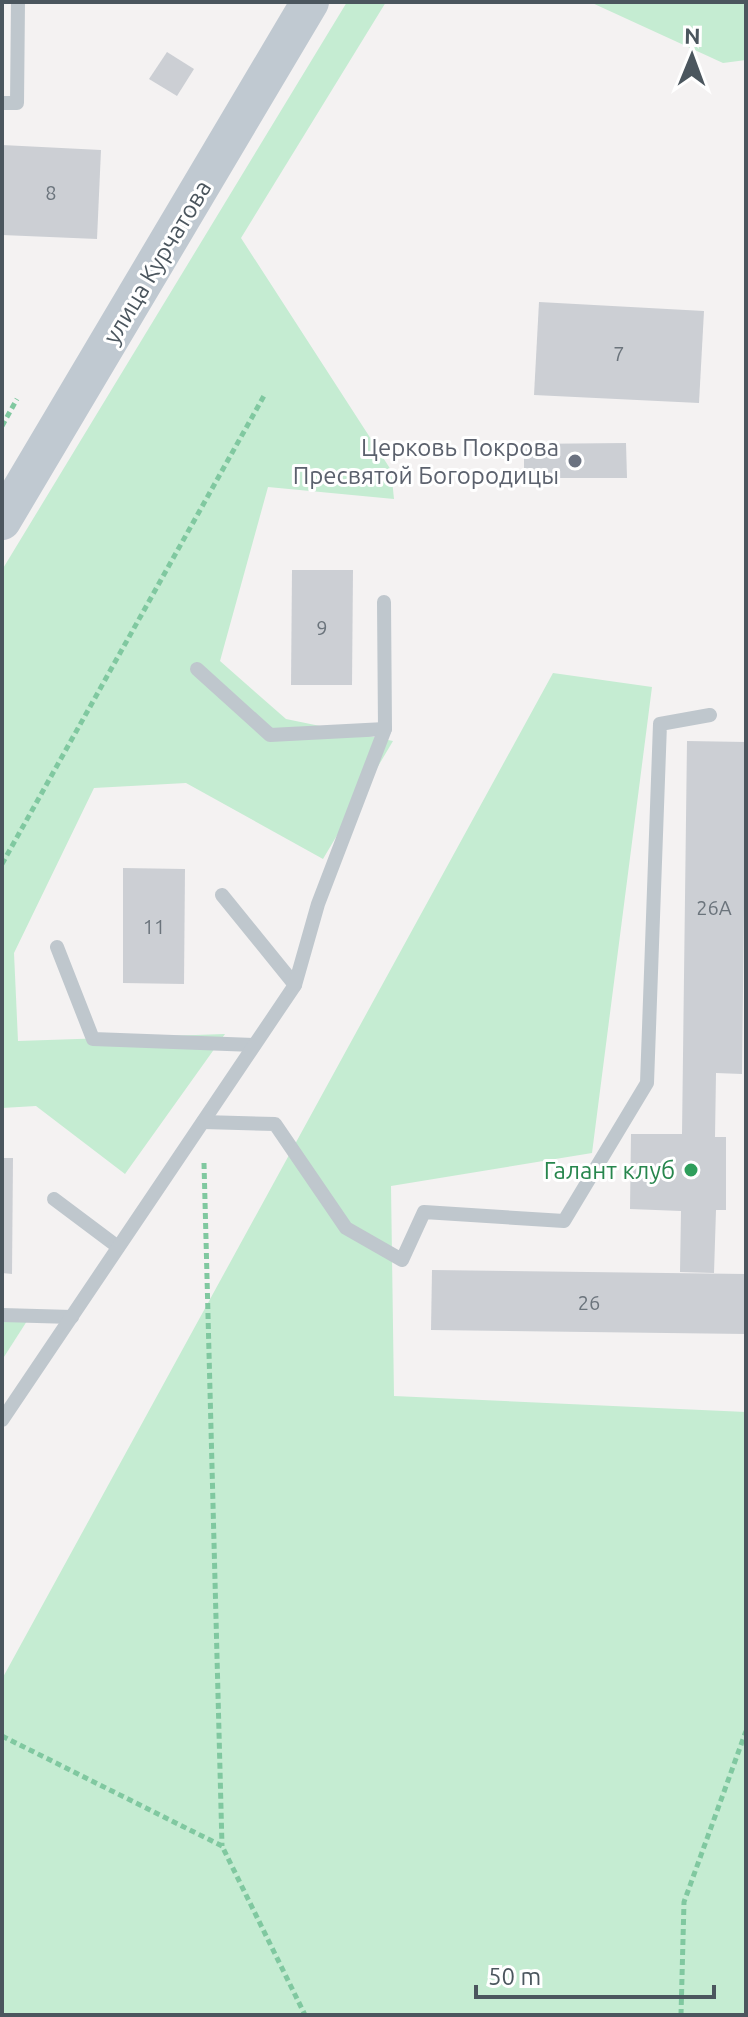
<svg xmlns="http://www.w3.org/2000/svg" width="748" height="2017" viewBox="0 0 748 2017" font-family="Ubuntu,sans-serif">
	<style>
		.green { fill: #c5ecd2 }
		.building { fill: #cccfd4 }
		.lines { fill: none; stroke-linecap: round; stroke-linejoin: round }
		.path { stroke: #80c8a0; stroke-width: 5; stroke-dasharray: 6 4; stroke-linecap: butt }
		.lane { stroke: #bfc7cd; stroke-width: 14 }
		.secondary { stroke: #c0c9d1; stroke-width: 38 }
		.worship-dot { fill: #6b7280; stroke: #fff; stroke-width: 3 }
		.leisure-dot { fill: #2e9e5b; stroke: #fff; stroke-width: 3 }
		.labels { text-anchor: middle; dominant-baseline: central; stroke-width: 6; stroke-linejoin: round; paint-order: stroke }
		.number-label { font-size: 20px; fill: #6b747c }
		.street-label { font-size: 24px; fill: #4b565e; stroke: #fff }
		.worship-label { font-size: 24px; fill: #5b616d; stroke: #fff; text-anchor: end }
		.leisure-label { font-size: 24px; fill: #27864d; stroke: #fff; text-anchor: end }
	</style>
	<rect width="100%" height="100%" fill="#f4f2f2"/>
	<g class="green">
		<path d="M347,2H386L241,238L391,470L394,499L268,487L220,661L286,719L393,741L323,859L186,783L94,788L14,953L18,1041L225,1034L125,1174L36,1106L2,1108V570Z"/>
		<path d="M590,2H746V60L723,63Z"/>
		<path d="M553,673L652,687L592,1153L391,1186L394,1396L746,1412V2015H2V1679Z"/>
		<path d="M2,1318L27,1321L2,1360Z"/>
	</g>
	<g class="building">
		<path d="M167,52L194,69L177,96L149,79Z"/>
		<path d="M2,145L101,150L97,239L2,235Z"/>
		<path d="M539,302L704,311L699,403L534,395Z"/>
		<path d="M626,443L627,478H524V444Z"/>
		<path d="M292,570H353L352,685H291Z"/>
		<path d="M687,741L746,742L742,1074L716,1073L715,1137H726V1210H716L714,1273L680,1272L681,1211L630,1209L631,1134H682Z"/>
		<path d="M123,868L185,869L184,984L123,983Z"/>
		<path d="M2,1158H13L12,1274L2,1273Z"/>
		<path d="M432,1270L746,1274V1334L431,1330Z"/>
	</g>
	<g class="lines">
		<g class="path">
			<path d="M2,426L17,399"/>
			<path d="M2,864L265,394"/>
			<path d="M204,1163L222,1846"/>
			<path d="M2,1736L222,1846L305,2015"/>
			<path d="M681,2015L684,1902L746,1731"/>
		</g>
		<g class="lane">
			<path d="M2,103H17L18,2"/>
			<path d="M197,669L270,735L385,729"/>
			<path d="M222,895L295,985"/>
			<path d="M57,947L93,1039L254,1045"/>
			<path d="M203,1122L275,1124L346,1228L402,1260L424,1212L564,1221L647,1083L660,724L710,715"/>
			<path d="M54,1199L118,1247"/>
			<path d="M2,1315L72,1317"/>
			<path d="M2,1420L295,985L318,904L385,729L384,602"/>
		</g>
		<path class="secondary" d="M2,521L310,2"/>
	</g>
	<circle class="worship-dot" cx="575" cy="461" r="8"/>
	<circle class="leisure-dot" cx="691" cy="1170" r="8"/>
	<g class="labels">
		<g class="number-label">
			<text x="51" y="192">8</text>
			<text x="619" y="353">7</text>
			<text x="322" y="627">9</text>
			<text x="714" y="907">26А</text>
			<text x="154" y="926">11</text>
			<text x="589" y="1302">26</text>
		</g>
		<g class="street-label">
			<text transform="translate(157 262) rotate(-59)">улица Курчатова</text>
		</g>
		<g class="worship-label">
			<text x="559" y="447">Церковь Покрова<tspan x="559" dy="28">Пресвятой Богородицы</tspan></text>
		</g>
		<g class="leisure-label">
			<text x="675" y="1170">Галант клуб</text>
		</g>
	</g>
	<rect width="748" height="2017" fill="none" stroke="#4b565e" stroke-width="8"/>
	<g transform="translate(692 56) rotate(1)" stroke="#ffffff" stroke-width="6" paint-order="stroke">
	<path d="M0-6L14 30L0 20L-14 30Z" fill="#4b565e"/>
	<text y="-12" font-size="22" font-weight="bold" text-anchor="middle" fill="#4b565e">N</text>
	</g>
	<path d="M476 1985v12h238v-12" fill="none" stroke="#4b565e" stroke-width="4"/>
	<text x="488" y="1985" font-size="24" fill="#4b565e" stroke="#ffffff" stroke-width="6" paint-order="stroke">50 m</text>
</svg>
